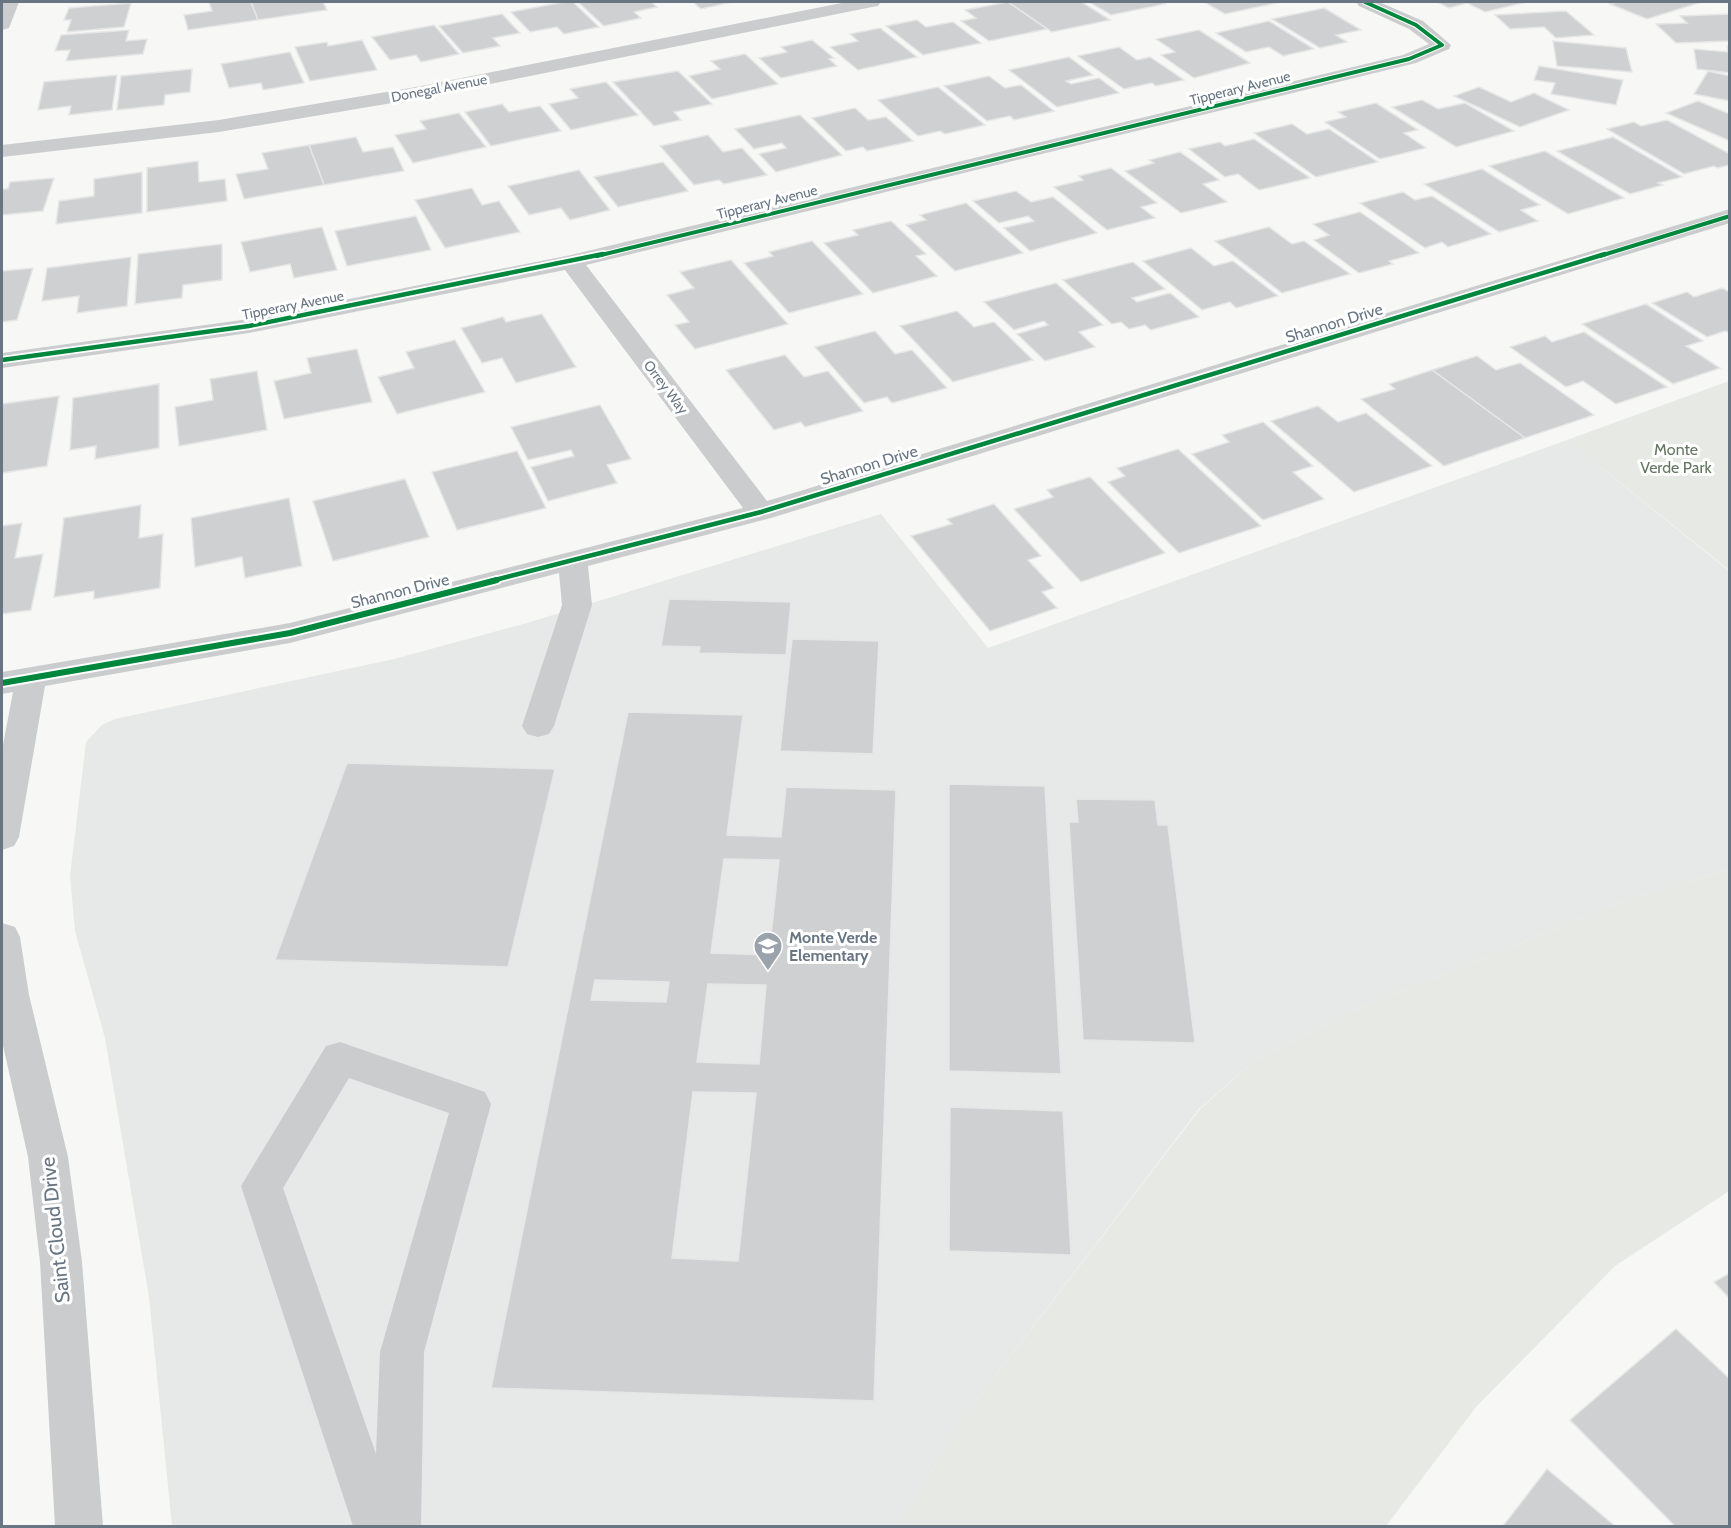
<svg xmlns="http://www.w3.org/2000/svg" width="1731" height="1528" viewBox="0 0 1731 1528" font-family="Cabin,sans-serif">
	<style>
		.built { fill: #e7e8e8 }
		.green { fill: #e6e9e4 }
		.building { fill: #cfd0d1; stroke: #e6e6e6; stroke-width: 1.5; fill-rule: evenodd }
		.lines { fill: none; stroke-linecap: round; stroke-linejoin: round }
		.minor { fill: #cbcccd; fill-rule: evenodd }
		.cycleway-far2-casing { stroke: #fff; stroke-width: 6 }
		.cycleway-far1-casing { stroke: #fff; stroke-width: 8 }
		.cycleway-casing { stroke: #fff; stroke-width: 10 }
		.cycleway-far2 { stroke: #00873e; stroke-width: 4 }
		.cycleway-far1 { stroke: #00873e; stroke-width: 4.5 }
		.cycleway { stroke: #00873e; stroke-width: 6 }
		.labels { text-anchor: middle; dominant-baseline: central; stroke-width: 6; stroke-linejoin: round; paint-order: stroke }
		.far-street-label { font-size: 14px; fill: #687684; stroke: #fff }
		.street-label { font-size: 16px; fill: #687684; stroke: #fff }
		.park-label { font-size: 16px; fill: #657763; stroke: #fff }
		.poi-label { font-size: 16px; font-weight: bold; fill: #687684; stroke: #fff; text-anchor: start }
		.near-street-label { font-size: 20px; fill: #687684; stroke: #fff }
	</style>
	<rect width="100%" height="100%" fill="#f7f7f6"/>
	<path class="built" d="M1567,440L1729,571V869L1620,903L1348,1013L1256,1059L1199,1109L960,1422L900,1526H172L149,1297L105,1038L75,931L70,876L86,742L102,725L115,719L394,659L527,623L881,514L988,648Z"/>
	<g class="green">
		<path d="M1729,381H1730L1729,570L1567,440Z"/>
		<path d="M1729,869V1191L1615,1266L1476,1407L1386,1526H900L960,1422L1200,1109L1256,1059L1348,1013L1620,903Z"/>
	</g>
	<g class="building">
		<path d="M209,2H251L258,20L188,30L184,15L212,11Z"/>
		<path d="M251,2H323L327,10L258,20Z"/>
		<path d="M564,2H573L599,27L564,34L557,27L530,32L511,12Z"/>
		<path d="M578,2H651L657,7L634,12L641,18L604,26Z"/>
		<path d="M693,2H732L701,9Z"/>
		<path d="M1008,2H1082L1110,20L1052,32Z"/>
		<path d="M1008,2L1047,29L989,41L961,21L976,18L965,10Z"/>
		<path d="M1089,2H1161L1165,4L1111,15Z"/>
		<path d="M1204,2H1281L1225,14Z"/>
		<path d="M1437,2H1521L1523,3L1485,12L1467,3L1449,8Z"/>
		<path d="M1617,2H1702L1647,19L1610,4Z"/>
		<path d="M131,3L124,27L67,32L71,20H64L69,8Z"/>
		<path d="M1324,8L1361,30L1336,35L1347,42L1320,48L1272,19Z"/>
		<path d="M1566,11L1594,35L1556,38L1544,27L1510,29L1495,15Z"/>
		<path d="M502,14L520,33L493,38L500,46L463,53L439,26Z"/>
		<path d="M1730,14V41L1676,43L1656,24L1687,23L1680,16Z"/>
		<path d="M917,20L926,27L953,22L981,43L923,55L886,26Z"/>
		<path d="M1269,21L1314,49L1283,56L1269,47L1246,52L1216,33Z"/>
		<path d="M434,25L459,54L421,62L416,55L390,60L372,37Z"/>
		<path d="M880,28L917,57L858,70L830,47L858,41L850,34Z"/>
		<path d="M129,30L126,41L147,39L143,54L66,61L70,50L55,51L61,35Z"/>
		<path d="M1199,30L1250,63L1194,78L1161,55L1175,52L1156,39Z"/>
		<path d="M362,40L377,70L310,81L295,47L327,42L328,46Z"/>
		<path d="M812,40L834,58L829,59L837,66L781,78L759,58L787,52L781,47Z"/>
		<path d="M1553,41L1626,48L1632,72L1557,66Z"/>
		<path d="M1727,46H1730V73L1697,69L1694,49L1728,52Z"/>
		<path d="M1119,47L1137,60L1150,57L1184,80L1156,86L1152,83L1124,89L1078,56Z"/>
		<path d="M290,52L304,83L263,90L261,83L229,88L221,64Z"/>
		<path d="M745,54L778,84L712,99L689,76L720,69L711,61Z"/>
		<path d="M1069,57L1093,75L1066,81L1071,84L1099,78L1119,93L1057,107L1009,70Z"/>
		<path d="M1539,66L1623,80L1616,105L1551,94L1555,83L1534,80Z"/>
		<path d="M192,69L190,92L165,95L164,105L117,110L121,76Z"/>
		<path d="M678,71L712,104L674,112L681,120L654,126L613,82Z"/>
		<path d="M1708,71L1730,76V101L1694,94Z"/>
		<path d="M117,75L112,110L69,115L71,106L38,110L44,82Z"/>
		<path d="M989,76L1005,88L1021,85L1054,111L1014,120L1010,116L987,121L944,86Z"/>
		<path d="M606,82L638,115L571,130L549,104L578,98L570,89Z"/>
		<path d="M938,87L985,125L945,134L940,131L918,136L878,100Z"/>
		<path d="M1479,87L1511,102L1534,93L1569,110L1520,127L1454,96Z"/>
		<path d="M1422,100L1438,109L1465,103L1514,131L1456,147L1392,107Z"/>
		<path d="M1698,101L1730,114V141L1666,113Z"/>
		<path d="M1376,103L1418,130L1404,133L1426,148L1380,159L1325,122L1346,117L1338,112Z"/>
		<path d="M502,104L509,112L540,106L561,131L491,146L465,112Z"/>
		<path d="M855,108L868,120L886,117L913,141L867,151L863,147L846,151L812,118Z"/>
		<path d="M459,113L486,147L413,163L395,135L426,129L420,121Z"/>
		<path d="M800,115L842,155L776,172L759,154L786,148L782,143L754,149L735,129Z"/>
		<path d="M1667,120L1730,154V165L1717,168L1714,166L1684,174L1607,129L1634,122L1641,126Z"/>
		<path d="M1292,124L1307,134L1329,129L1378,162L1316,177L1254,133Z"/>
		<path d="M708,135L723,152L742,148L767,175L724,184L719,180L694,185L660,146Z"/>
		<path d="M356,137L363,152L393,147L404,171L324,185L309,145Z"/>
		<path d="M1613,137L1682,177L1658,183L1663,185L1630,194L1557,151Z"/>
		<path d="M1254,139L1310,178L1259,190L1238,174L1225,177L1189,149L1220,142L1225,146Z"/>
		<path d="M309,145L324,185L244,199L236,174L268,169L262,153Z"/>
		<path d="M1545,151L1624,198L1568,214L1489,166Z"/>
		<path d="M1180,152L1219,180L1203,184L1227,202L1181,213L1125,171L1154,163L1149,160Z"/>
		<path d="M198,161L199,182L225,179L227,201L147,212V168Z"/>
		<path d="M663,162L688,191L618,207L594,177Z"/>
		<path d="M1111,168L1157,203L1141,207L1155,218L1107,230L1054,187L1083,180L1079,176Z"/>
		<path d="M1482,169L1540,205L1521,210L1538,221L1499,232L1424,184Z"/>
		<path d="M579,170L610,210L570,220L561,208L529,215L508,186Z"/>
		<path d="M142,172V213L56,224L59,201L94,196V179Z"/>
		<path d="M54,178L43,211L2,215V189H8L10,182Z"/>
		<path d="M472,188L482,205L499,201L520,232L445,248L415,200Z"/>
		<path d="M1016,191L1031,202L1053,197L1097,233L1030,251L1004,228L1034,221L1028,216L999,223L973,201Z"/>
		<path d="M1403,192L1415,200L1432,196L1491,234L1448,247L1442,242L1425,248L1360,203Z"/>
		<path d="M966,203L1023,253L955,271L906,225L926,220L920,215Z"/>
		<path d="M1360,212L1419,253L1389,261L1393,264L1359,273L1314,240L1329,235L1313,224Z"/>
		<path d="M416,216L431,250L347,266L335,231Z"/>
		<path d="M891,221L926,254L916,256L937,276L873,293L824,243L858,235L853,230Z"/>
		<path d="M322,227L337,270L294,278L290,264L250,272L241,242Z"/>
		<path d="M1269,227L1292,244L1304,241L1350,274L1282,293L1215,241Z"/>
		<path d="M812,241L863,294L789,313L744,263L773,256L769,252Z"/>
		<path d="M222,244V280L183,285L182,298L135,304L138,254Z"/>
		<path d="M1191,248L1214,266L1233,261L1278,296L1236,308L1230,302L1202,310L1143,261Z"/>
		<path d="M131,257L127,306L77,313L79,296L42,301L47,268Z"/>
		<path d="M731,260L788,324L695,349L675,325L689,322L667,295L694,288L680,272Z"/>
		<path d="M1133,262L1165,289L1132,298L1137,302L1170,293L1199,317L1151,330L1145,325L1129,329L1121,322L1112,324L1063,280Z"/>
		<path d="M33,268L17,320L2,322V271Z"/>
		<path d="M1056,283L1103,325L1079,332L1095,347L1045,361L1017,334L1048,325L1044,321L1014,330L984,302Z"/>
		<path d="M1722,288L1730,292V333L1725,331L1707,337L1652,303L1687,292L1694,297Z"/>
		<path d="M1646,304L1703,341L1686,346L1720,368L1673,384L1582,324Z"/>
		<path d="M957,311L974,327L994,322L1033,360L953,382L900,326Z"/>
		<path d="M542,314L576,367L516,383L502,358L482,363L461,328L503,317L506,322Z"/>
		<path d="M875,331L895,354L912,350L947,388L892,403L887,397L864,403L815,347Z"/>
		<path d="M1584,332L1667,387L1616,404L1583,381L1566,387L1510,347L1545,336L1552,342Z"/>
		<path d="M455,340L485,392L397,414L378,377L414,368L406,352Z"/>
		<path d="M357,349L372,402L284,419L274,381L311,373L307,358Z"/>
		<path d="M785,355L804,377L828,371L863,411L805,427L801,422L774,430L726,370Z"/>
		<path d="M1477,356L1496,370L1520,363L1594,415L1525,438L1432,370Z"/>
		<path d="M1432,370L1525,438L1444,466L1361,399L1395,389L1389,384Z"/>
		<path d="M257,371L267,430L179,446L175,407L213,400L210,379Z"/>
		<path d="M159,384V448L95,459L96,446L70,450L73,398Z"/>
		<path d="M59,396L47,466L2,473V404Z"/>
		<path d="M600,405L631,459L607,465L617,483L548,501L531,467L574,456L571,450L528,460L511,427Z"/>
		<path d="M1318,406L1338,422L1366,413L1432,466L1354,492L1271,421Z"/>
		<path d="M1263,422L1313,466L1293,472L1324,499L1263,520L1192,454L1229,442L1222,435Z"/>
		<path d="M1178,449L1261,526L1179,553L1108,482L1125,476L1117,468Z"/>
		<path d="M517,451L546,508L457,530L432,472Z"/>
		<path d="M1090,477L1165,553L1081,582L1014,509L1053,497L1047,490Z"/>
		<path d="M405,479L429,537L333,561L313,501Z"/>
		<path d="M289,498L302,566L245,578L242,557L195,567L191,518Z"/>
		<path d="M994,504L1041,556L1028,560L1054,588L1042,592L1057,608L990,631L911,536L952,524L947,519Z"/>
		<path d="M141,505L139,538L163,534L160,588L94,599V591L54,597L64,518Z"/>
		<path d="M22,523L15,558L43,554L31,610L2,614V526Z"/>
		<path d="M669,599L791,602L786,655L699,653L700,647L661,646Z"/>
		<path d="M792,639L879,641L873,754L780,751Z"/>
		<path d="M628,712L743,715L727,835L781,837L786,787L896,790L874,1401L491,1388ZM724,859L779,860L769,955L711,953ZM595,980L669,982L666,1002L591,1000ZM708,984L766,985L759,1064L697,1062ZM693,1092L756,1093L738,1261L672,1258Z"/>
		<path d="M347,763L555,769L508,967L275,960Z"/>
		<path d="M949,784L1045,786L1061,1074L949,1071Z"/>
		<path d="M1076,799L1155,800L1158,825H1168L1195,1043L1083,1040L1069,822H1078Z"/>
		<path d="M950,1107L1063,1111L1071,1255L949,1251Z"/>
		<path d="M1730,1273V1299L1714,1282Z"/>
		<path d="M1676,1329L1730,1379V1526H1675L1570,1420Z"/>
		<path d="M1547,1469L1615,1526H1503Z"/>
	</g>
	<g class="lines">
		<g class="minor">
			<path d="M2,2H19L9,28L2,30Z"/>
			<path d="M847,2H881L878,6L872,7L416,99L219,132L2,157V145L219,120L416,87Z"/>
			<path d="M1356,2H1379L1423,21L1451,45L1449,49L1416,63L586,265L767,501L1730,209V223L771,518L588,566L592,605L554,726L549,734L538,737L527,734L522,726L562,605L559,573L290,643L45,686L19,837L14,846L2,850V750L13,692L2,694V672L290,623L743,508L565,270L249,333L2,368V353L249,319L571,255L1403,55L1429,44L1409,29L1359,6Z"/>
			<path d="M2,923L15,927L20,937L29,995L68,1157L82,1262L103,1526H55L40,1262L28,1157L2,1041Z"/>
			<path d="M340,1042L485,1092L491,1104L424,1352L421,1526H353L241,1186L326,1046ZM349,1078L449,1113L380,1352L376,1454L283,1188Z"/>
		</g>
		<g class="cycleway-far2-casing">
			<g id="cycleway-far2">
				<path d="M597,256L1409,59L1442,45L1416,25L1365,2"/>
				<path d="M1600,256L1730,216"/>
			</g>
		</g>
		<g class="cycleway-far1-casing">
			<g id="cycleway-far1">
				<path d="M2,360L249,326L603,254"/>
				<path d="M491,581L761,512L1605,254"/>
			</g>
		</g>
		<g class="cycleway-casing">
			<path id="cycleway" d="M2,683L290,633L497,580"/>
		</g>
		<use href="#cycleway-far2" class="cycleway-far2"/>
		<use href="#cycleway-far1" class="cycleway-far1"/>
		<use href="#cycleway" class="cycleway"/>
	</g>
	<defs>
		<g id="school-pin" transform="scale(1.5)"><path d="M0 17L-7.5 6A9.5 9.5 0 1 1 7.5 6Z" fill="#9aa3ac" stroke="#fff"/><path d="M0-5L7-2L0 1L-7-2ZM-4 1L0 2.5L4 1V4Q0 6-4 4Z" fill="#fff"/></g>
	</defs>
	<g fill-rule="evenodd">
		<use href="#school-pin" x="768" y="946"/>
	</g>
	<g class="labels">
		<g class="far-street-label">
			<text transform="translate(439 88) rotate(-11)">Donegal Avenue</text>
			<text transform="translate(1240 88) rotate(-14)">Tipperary Avenue</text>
			<text transform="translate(767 202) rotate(-14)">Tipperary Avenue</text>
			<text transform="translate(293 305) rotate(-11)">Tipperary Avenue</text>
			<text transform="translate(666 387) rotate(53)">Orrey Way</text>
		</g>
		<g class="street-label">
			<text transform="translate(1334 323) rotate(-17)">Shannon Drive</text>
			<text transform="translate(869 465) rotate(-17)">Shannon Drive</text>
			<text transform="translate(400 591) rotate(-14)">Shannon Drive</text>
		</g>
		<g class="park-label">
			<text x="1676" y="449">Monte<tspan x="1676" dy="18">Verde Park</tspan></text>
		</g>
		<g class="poi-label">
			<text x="789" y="937">Monte Verde<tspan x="789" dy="18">Elementary</tspan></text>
		</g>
		<g class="near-street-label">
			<text transform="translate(55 1230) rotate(-96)">Saint Cloud Drive</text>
		</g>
	</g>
	<rect width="1731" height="1528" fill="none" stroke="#687684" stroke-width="6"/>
</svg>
